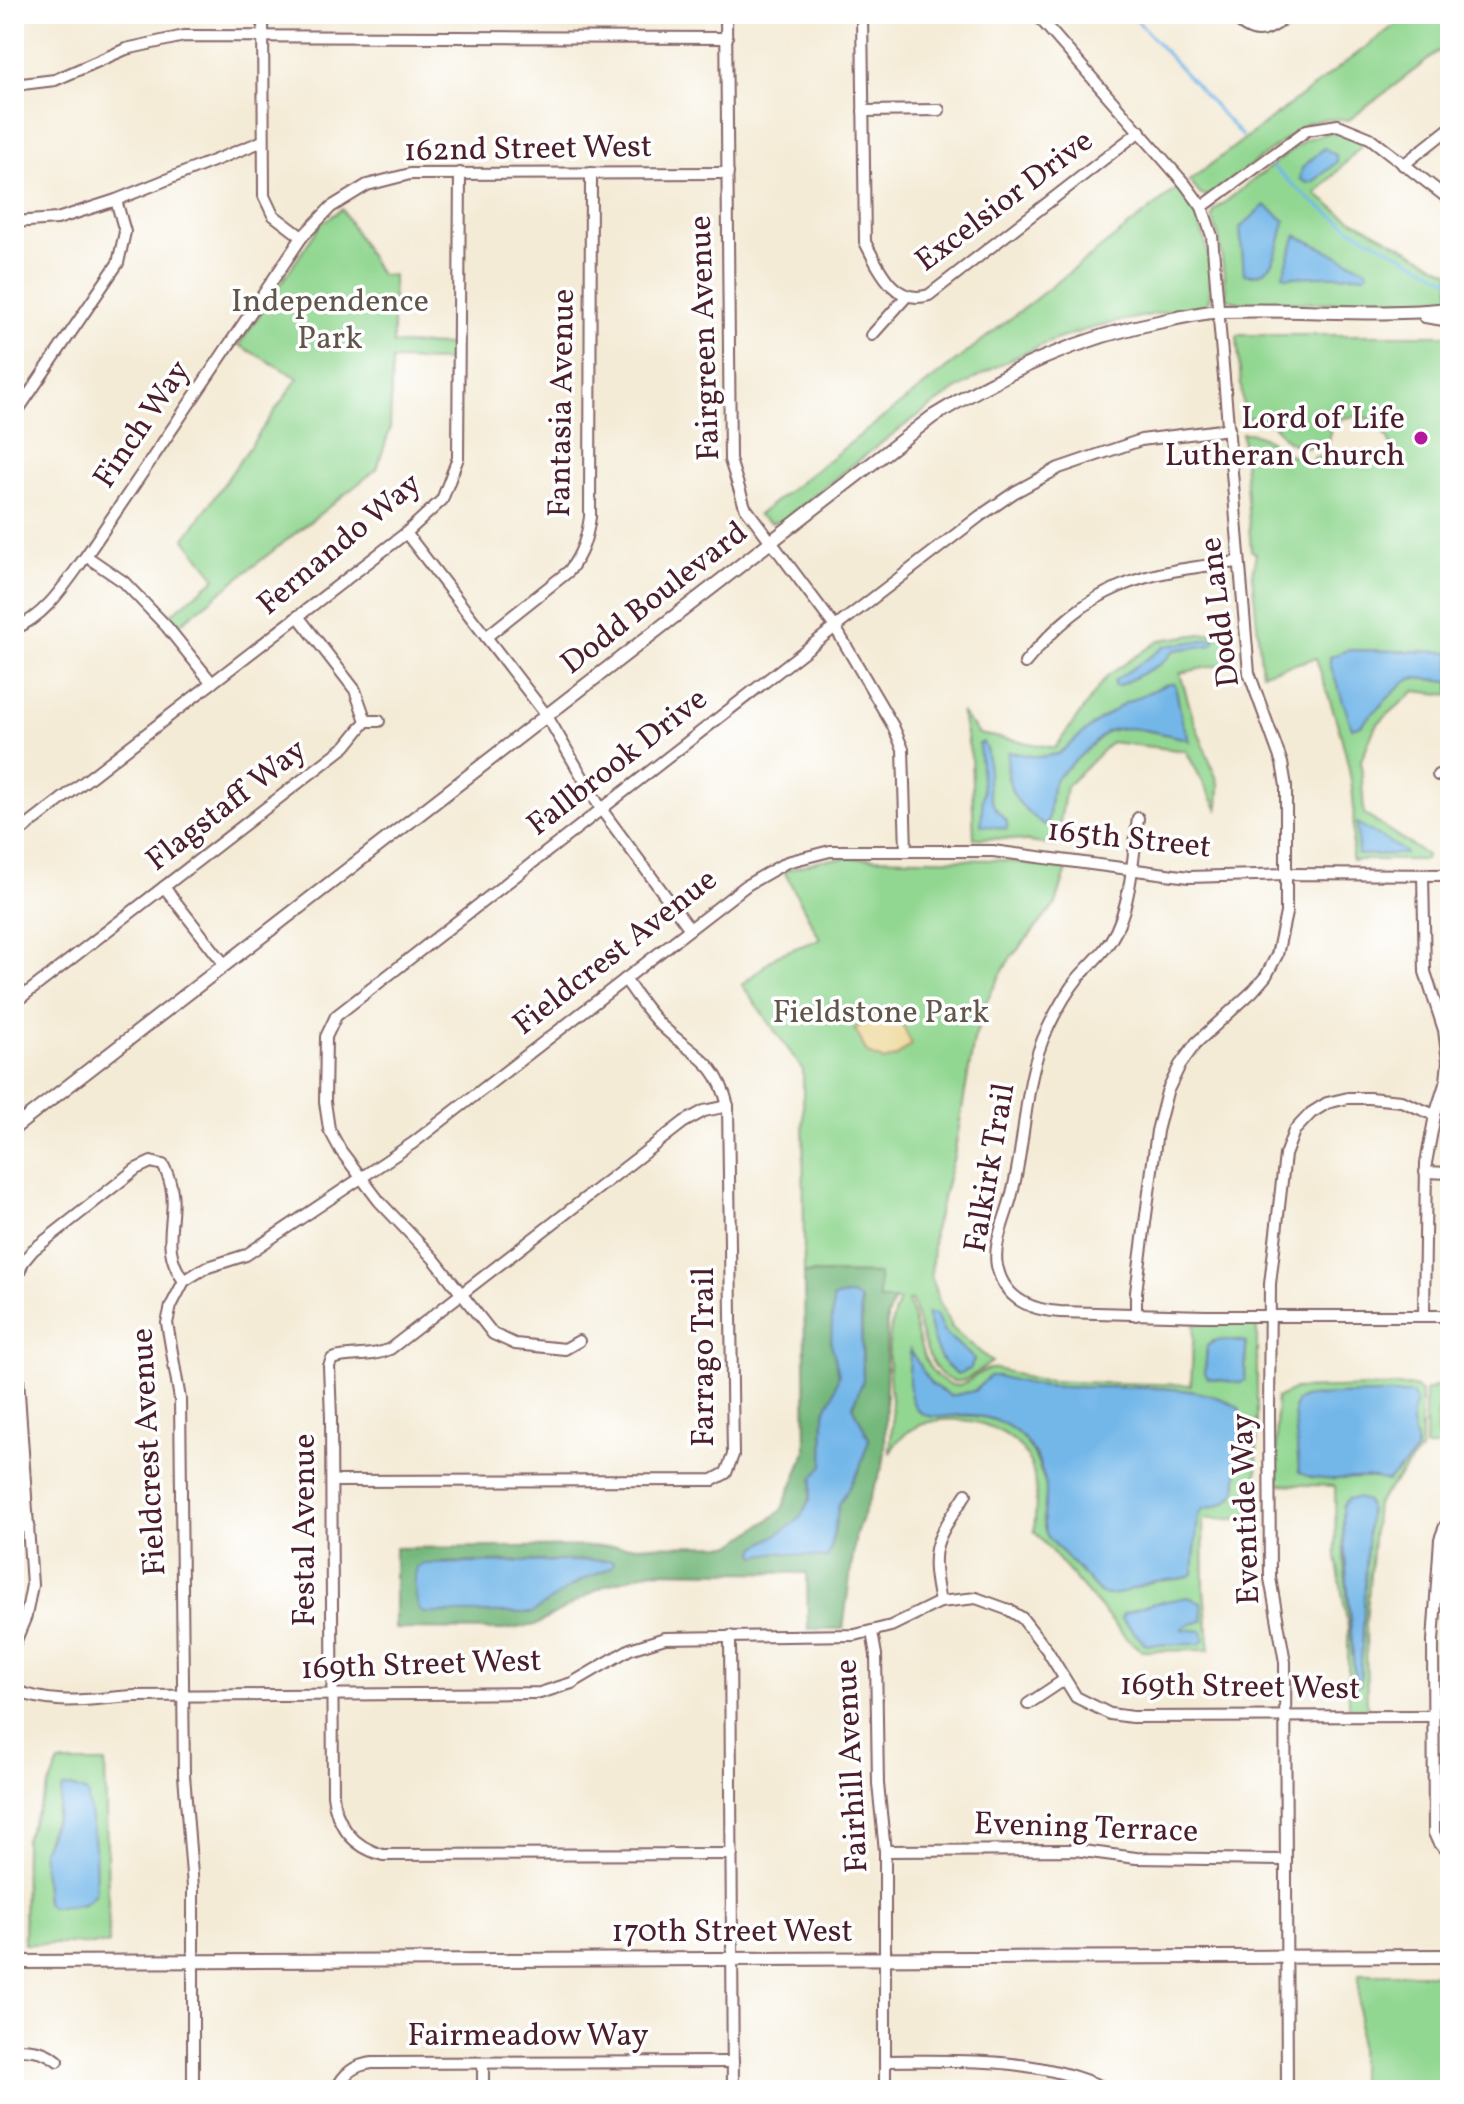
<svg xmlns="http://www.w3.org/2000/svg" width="1464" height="2104" viewBox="0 0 1464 2104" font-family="Vollkorn,serif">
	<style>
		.green { fill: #92d791; stroke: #6e7b5e; stroke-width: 2; fill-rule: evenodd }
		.forest { fill: #75b87b; stroke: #606c53; stroke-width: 2; fill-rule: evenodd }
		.sand { fill: #eeda9e; stroke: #9c7c64; stroke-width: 2 }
		.water { fill: #73b7e9; stroke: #5e6b8a; stroke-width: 2 }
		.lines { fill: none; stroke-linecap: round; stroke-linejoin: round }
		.stream { stroke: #73b7e9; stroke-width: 3 }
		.minor-casing { stroke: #866667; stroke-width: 14 }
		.tertiary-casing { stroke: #866667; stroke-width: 16 }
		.minor { stroke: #fff; stroke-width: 10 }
		.tertiary { stroke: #fff; stroke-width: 12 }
		.poi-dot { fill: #b5179e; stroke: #fff; stroke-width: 3 }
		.labels { text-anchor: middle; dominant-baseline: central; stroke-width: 7; stroke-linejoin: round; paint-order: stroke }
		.street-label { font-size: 32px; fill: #4a1f2b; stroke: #fff }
		.park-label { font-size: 32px; fill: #60564a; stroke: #fff }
		.poi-label { font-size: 32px; fill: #4a1f2b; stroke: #fff; text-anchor: end }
	</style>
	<rect width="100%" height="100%" fill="#fff"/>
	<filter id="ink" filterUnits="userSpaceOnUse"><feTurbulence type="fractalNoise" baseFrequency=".0125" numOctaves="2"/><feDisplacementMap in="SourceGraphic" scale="16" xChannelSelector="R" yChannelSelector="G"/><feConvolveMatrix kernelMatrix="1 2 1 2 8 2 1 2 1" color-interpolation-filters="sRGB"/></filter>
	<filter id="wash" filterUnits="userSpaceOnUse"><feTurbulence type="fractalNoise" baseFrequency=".006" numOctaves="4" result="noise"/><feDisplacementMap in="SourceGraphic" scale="32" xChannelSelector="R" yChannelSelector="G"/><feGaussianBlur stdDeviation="1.8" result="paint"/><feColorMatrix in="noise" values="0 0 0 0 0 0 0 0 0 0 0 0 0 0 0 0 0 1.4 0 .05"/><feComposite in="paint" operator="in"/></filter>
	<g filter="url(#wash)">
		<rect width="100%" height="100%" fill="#f4ebd6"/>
		<g class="green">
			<path d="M1400,14H1450V43L1349,120L1323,119L1306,124L1210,196L1201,195L1189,181L1399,22Z"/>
			<path d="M1332,132L1354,135L1365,142L1316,194L1342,214L1450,272V302L1240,303L1227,298L1219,237L1212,217L1215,210L1306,139Z"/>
			<path d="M1178,188C1198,215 1208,239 1210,273C1210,284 1212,294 1207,305C1157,314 1106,321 1058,339C954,377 870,452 784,520L771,523L758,515Z"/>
			<path d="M342,209L380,275H393V344L452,345V361L392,360L390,429L377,469L176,627L167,617L216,578L185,539L298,378L239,345L321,224Z"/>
			<path d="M1237,335H1450V652L1348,650L1330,657L1361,725L1404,682L1414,678L1450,681V695L1415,691L1376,725L1361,760L1364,814L1426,855L1425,860H1352C1352,839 1355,817 1353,797C1349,750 1330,703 1316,658L1262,673L1252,574L1256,554L1251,550L1242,433C1274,432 1273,455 1302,458L1304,463H1312L1315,457L1328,458L1331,463L1339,462L1341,458H1355L1357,462H1365L1367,458H1383V462H1392C1392,456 1393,449 1390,443C1387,436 1375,422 1368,419C1359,415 1336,416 1331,427C1329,432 1330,440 1328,446C1318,446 1305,449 1296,445C1271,436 1284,415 1241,418L1243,408Z"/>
			<path d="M1230,630L1233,662L1180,673L1193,718L1219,785L1218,810L1186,751L1111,742L1066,787L1056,846L1010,839L974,838L971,756L961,712L979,734L1055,748L1107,676L1160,640ZM1157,688L1177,693L1184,738L1129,727L1116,728L1106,732L1056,778L1052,787L1048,823L1007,777L1009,753L1039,757L1058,754L1098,721Z"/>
			<path d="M849,858L1000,860L1067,869L1056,904L1009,960L988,998L974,1040L954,1156L934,1230L931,1278L939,1301L952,1328L992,1362C982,1368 971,1379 960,1381C930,1387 918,1321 912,1301H908C918,1327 918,1367 946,1383C966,1394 977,1366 996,1369C1010,1371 1023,1378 1037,1380C1088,1384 1140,1383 1191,1385L1194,1323H1257V1519H1203L1204,1591L1210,1650L1142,1651L1127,1639L1034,1531C1036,1504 1041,1471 1021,1448C991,1412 910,1406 890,1454C890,1441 893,1428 892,1415C890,1379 883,1335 899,1301L879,1300L878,1274L804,1273L803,1070L742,985L777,955L820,939L784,871L821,860ZM936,1315L944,1332L974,1359L970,1369L958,1374C933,1362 936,1338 936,1315ZM1235,1340L1246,1342L1245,1379L1205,1373L1207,1346L1212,1341ZM911,1352L931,1384L951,1396L974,1391L990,1377C1008,1380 1027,1385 1045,1386C1097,1391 1197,1377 1239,1408L1236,1491C1228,1505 1218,1506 1203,1509L1198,1516L1178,1578L1154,1581L1101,1594L1048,1537C1039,1521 1047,1506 1046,1488C1045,1480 1041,1472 1038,1464C1018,1414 980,1414 932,1416L909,1385Z"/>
			<path d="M1409,1386L1416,1388L1421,1393V1450L1376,1504L1366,1623L1367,1709H1348V1628L1336,1557L1335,1486L1277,1484L1276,1398L1295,1389ZM1404,1394L1411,1413V1431L1416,1439L1388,1481L1379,1478H1327L1302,1398ZM1343,1506L1363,1610L1360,1685L1355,1684L1344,1561Z"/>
			<path d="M1437,1386H1450V1396H1446C1435,1410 1436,1421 1438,1439L1450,1443V1447H1425V1391Z"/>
			<path d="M59,1763H105L109,1944H24L25,1839ZM71,1787L87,1793L83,1905L51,1907L46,1902L42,1851L62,1800Z"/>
			<rect x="1359" y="1974" width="91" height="116"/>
		</g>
		<path class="forest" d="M804,1273L879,1274V1300H894L887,1317L885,1451L883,1465L856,1533L843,1629H808L807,1573L652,1571L604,1586L536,1625L503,1630L395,1629V1548L733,1545L781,1511L806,1452ZM853,1296L861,1301L863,1380L853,1406L869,1439L859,1470L839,1504L830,1552L826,1558L777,1552L756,1556L754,1553L757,1547L793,1525L801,1516L810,1499L813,1478L823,1465L824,1413L833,1395L839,1374L831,1342ZM610,1560L614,1562L611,1567L593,1574L556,1596L434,1563Z"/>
		<path class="sand" d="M886,1009L895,1011L912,1044L896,1057L884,1061L867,1053L855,1029Z"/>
		<g class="water">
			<path d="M1324,148L1336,155L1337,162L1314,181L1307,183L1300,179L1302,168Z"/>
			<path d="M1265,205L1285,221C1280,243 1274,282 1244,274L1240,228Z"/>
			<path d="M1296,235L1366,269L1368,272L1365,275L1287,277L1283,275Z"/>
			<path d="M1216,638L1212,645L1175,650L1161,664L1118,686H1114V681L1166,646Z"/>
			<path d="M1348,650L1450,652V681L1414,678L1404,682L1361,725L1352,728L1330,664V657Z"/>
			<path d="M1167,684H1175L1182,721L1190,741L1184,738C1158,734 1130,722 1106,732L1056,778L1052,787L1048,823L1044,825C1014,802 1005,791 1008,752L1039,757L1058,754L1098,721L1125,703Z"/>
			<path d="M983,742C998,771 973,790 1007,821V829L981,825L983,792L979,744Z"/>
			<path d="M1357,823L1405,852V854L1358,855Z"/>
			<path d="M839,1296H853L860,1300L863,1380L853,1406L869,1439L859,1470L839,1504L830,1552L826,1558L777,1552L756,1556L754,1553L757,1547L786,1529L801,1516L810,1499L813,1478L823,1465L824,1413L833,1395L839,1374L831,1343L833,1299Z"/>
			<path d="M927,1313L936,1315L944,1332L974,1359L970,1369L958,1374C935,1362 932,1336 927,1313Z"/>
			<path d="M1217,1340L1246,1342L1245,1380L1240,1383L1208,1378L1205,1373L1207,1346Z"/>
			<path d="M910,1350L931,1384L951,1396L974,1391L990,1376H997C1013,1380 1029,1385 1045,1386C1097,1391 1197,1378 1239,1408L1242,1417L1236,1491C1228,1505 1218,1506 1203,1509L1198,1516L1193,1574C1182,1581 1169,1579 1156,1581C1139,1584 1118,1599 1101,1594L1048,1537C1039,1521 1047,1508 1046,1490C1046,1477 1037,1455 1029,1445C1015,1426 993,1417 971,1415C953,1413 924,1425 914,1405C906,1389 910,1367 910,1350Z"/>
			<path d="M1413,1394L1416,1402C1405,1427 1421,1438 1415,1452C1410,1462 1395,1473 1387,1481C1361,1471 1325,1488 1299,1472L1294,1409C1296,1402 1295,1402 1301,1399C1313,1393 1395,1394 1413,1394Z"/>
			<path d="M1357,1498L1367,1501L1369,1508L1360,1685L1355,1684L1343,1527V1506L1348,1499Z"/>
			<path d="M610,1560L614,1562L612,1567L580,1581L532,1613H425L420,1611C415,1597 413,1581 417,1567L424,1564Z"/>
			<path d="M1188,1597L1201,1602L1203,1621L1186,1625L1182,1629L1202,1631L1204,1639L1200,1644L1146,1645L1121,1618L1123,1614L1150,1604Z"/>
			<path d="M71,1787L87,1793L95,1845L96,1891C87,1909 69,1906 50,1907L46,1902L42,1851L58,1814L62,1788Z"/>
		</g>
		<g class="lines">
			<g class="stream">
				<path d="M1131,14L1242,136"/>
				<path d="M1273,167L1309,199L1353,230L1450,280"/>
			</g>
		</g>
	</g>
	<g filter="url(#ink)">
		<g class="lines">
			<g class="minor-casing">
				<g id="minor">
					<path d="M263,14L264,196L273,215L302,237"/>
					<path d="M726,14L730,460L745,507L835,627L893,726L903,749L906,851"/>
					<path d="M862,14L865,242C879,269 894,306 929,295L1140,131"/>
					<path d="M1036,14L1185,184L1202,207L1212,236L1249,673L1282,763L1286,786V913L1277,955L1266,976L1253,991L1196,1043L1180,1065L1167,1092L1157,1131L1136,1292V1315"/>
					<path d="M1231,14C1254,40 1266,33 1290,14"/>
					<path d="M14,85L55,80L126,49L184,36L727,38"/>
					<path d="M863,111L939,110"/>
					<path d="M1403,165L1450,128"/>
					<path d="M1202,207L1307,130L1338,125L1370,138L1450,200"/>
					<path d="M14,222L57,219L116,200L263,141"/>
					<path d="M872,335L906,297"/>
					<path d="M14,416L118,263L125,232L116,200"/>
					<path d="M406,533L547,716L601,809L690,929"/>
					<path d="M86,556L124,582L167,627L212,683"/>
					<path d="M14,629C47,615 65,584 86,556L302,237L331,207L367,185L410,174L728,173"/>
					<path d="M486,637L569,571C582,554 587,538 590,517L591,173"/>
					<path d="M1025,663C1089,584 1141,572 1239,562"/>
					<path d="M366,721H379"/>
					<path d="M1438,775L1450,780"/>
					<path d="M1138,818C1133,856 1132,896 1116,931C1107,950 1091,963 1078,978C1065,994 1056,1011 1047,1030C1023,1079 1026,1148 1010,1201C1004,1222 993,1245 997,1266C1004,1299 1031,1310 1060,1312L1205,1316H1450"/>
					<path d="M14,836L406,533L442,500L458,458L460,173"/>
					<path d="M1423,875L1425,972L1444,1030L1448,1062L1446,1081L1435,1115L1426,1163L1424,1316"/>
					<path d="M164,887L225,965"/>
					<path d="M14,1003L346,746L366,721L355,690L298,616"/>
					<path d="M728,1106L704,1111L684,1122L390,1349C371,1358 351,1353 332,1359L329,1366L331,1417L333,1795C336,1825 353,1847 383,1855L732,1854"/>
					<path d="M1425,1172L1450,1173"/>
					<path d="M14,1286L23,1262L33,1250L136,1169L151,1162L163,1165C188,1210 153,1239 184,1281"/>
					<path d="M14,1319L32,1585L26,1616L14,1645"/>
					<path d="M579,1341L565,1349L515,1344L493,1334L434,1259L379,1201L341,1151L329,1129L325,1102L326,1037L336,1016L825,635L980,516L1015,492L1059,468L1141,440L1229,429"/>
					<path d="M332,1481L713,1480L726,1473L733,1455L728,1106C717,1061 696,1057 665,1029C649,1015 637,996 625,979"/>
					<path d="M1450,1523L1445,1526L1440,1539L1433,1641L1434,1833L1438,1842L1450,1853"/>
					<path d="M14,1526L29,1525"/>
					<path d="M940,1602C928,1545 936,1541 966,1494"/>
					<path d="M872,1632L876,1655L878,1784L885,1851V2090"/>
					<path d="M730,1636L733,2090"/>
					<path d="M14,1690C59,1708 90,1698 136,1696L540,1693L572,1683L630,1649L665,1638L855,1635L891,1626L940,1602L976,1598L1009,1610L1022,1618L1047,1650L1076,1697L1110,1714L1132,1717L1433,1716"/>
					<path d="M1028,1704L1064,1680"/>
					<path d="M885,1851L1075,1850L1136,1858L1286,1860"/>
					<path d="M14,2049C32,2049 44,2050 58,2061"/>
					<path d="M885,2061C962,2061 1037,2056 1109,2090"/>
					<path d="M483,2063V2090"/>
					<path d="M193,2090V1887L184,1775L180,1399L167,1323L171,1306L184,1281L205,1268L246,1255L413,1143L747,885L787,862L830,851H993L1189,877L1286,874L1450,875"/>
					<path d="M336,2090C343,2074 354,2065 372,2063L733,2062"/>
					<path d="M1287,2090L1285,1662L1270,1578L1269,1415L1270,1284L1285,1155L1294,1131L1311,1113L1327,1103L1348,1098H1369L1401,1101L1435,1115"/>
				</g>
			</g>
			<g class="tertiary-casing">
				<g id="tertiary">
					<path d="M1425,316L1450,320"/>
					<path d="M14,1128L932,417C1005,372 1078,337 1163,321C1182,317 1203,312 1223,311C1299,308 1375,317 1450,309"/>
					<path d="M14,1962L1450,1956"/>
				</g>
			</g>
			<use href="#minor" class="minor"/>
			<use href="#tertiary" class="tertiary"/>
		</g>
	</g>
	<circle class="poi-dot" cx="1421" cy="438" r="8"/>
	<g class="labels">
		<g class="street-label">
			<text transform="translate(528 150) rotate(-1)">162nd Street West</text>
			<text transform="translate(1005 202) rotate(-37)">Excelsior Drive</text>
			<text transform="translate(706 338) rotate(-92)">Fairgreen Avenue</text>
			<text transform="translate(563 403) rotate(-89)">Fantasia Avenue</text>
			<text transform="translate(143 425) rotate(-56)">Finch Way</text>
			<text transform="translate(340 545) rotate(-40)">Fernando Way</text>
			<text transform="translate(655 599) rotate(-38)">Dodd Boulevard</text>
			<text transform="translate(1221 612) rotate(-97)">Dodd Lane</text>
			<text transform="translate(618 763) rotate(-38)">Fallbrook Drive</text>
			<text transform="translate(227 806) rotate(-38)">Flagstaff Way</text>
			<text transform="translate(1129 840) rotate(6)">165th Street</text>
			<text transform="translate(616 953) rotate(-38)">Fieldcrest Avenue</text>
			<text transform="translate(991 1168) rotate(-80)">Falkirk Trail</text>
			<text transform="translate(705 1357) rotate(-90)">Farrago Trail</text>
			<text transform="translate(150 1452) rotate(-93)">Fieldcrest Avenue</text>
			<text transform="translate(1247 1509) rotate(-92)">Eventide Way</text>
			<text transform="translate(306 1530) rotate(-90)">Festal Avenue</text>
			<text transform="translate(421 1666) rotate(-2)">169th Street West</text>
			<text transform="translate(1240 1688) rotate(1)">169th Street West</text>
			<text transform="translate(853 1766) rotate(-93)">Fairhill Avenue</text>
			<text transform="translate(1086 1829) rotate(2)">Evening Terrace</text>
			<text x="732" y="1933">170th Street West</text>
			<text x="528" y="2037">Fairmeadow Way</text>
		</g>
		<g class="park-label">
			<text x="330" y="303">Independence<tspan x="330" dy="37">Park</tspan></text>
			<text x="881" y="1014">Fieldstone Park</text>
		</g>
		<g class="poi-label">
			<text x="1405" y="420">Lord of Life<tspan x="1405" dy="37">Lutheran Church</tspan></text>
		</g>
	</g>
	<rect width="1464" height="2104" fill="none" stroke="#fff" stroke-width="48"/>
</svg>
